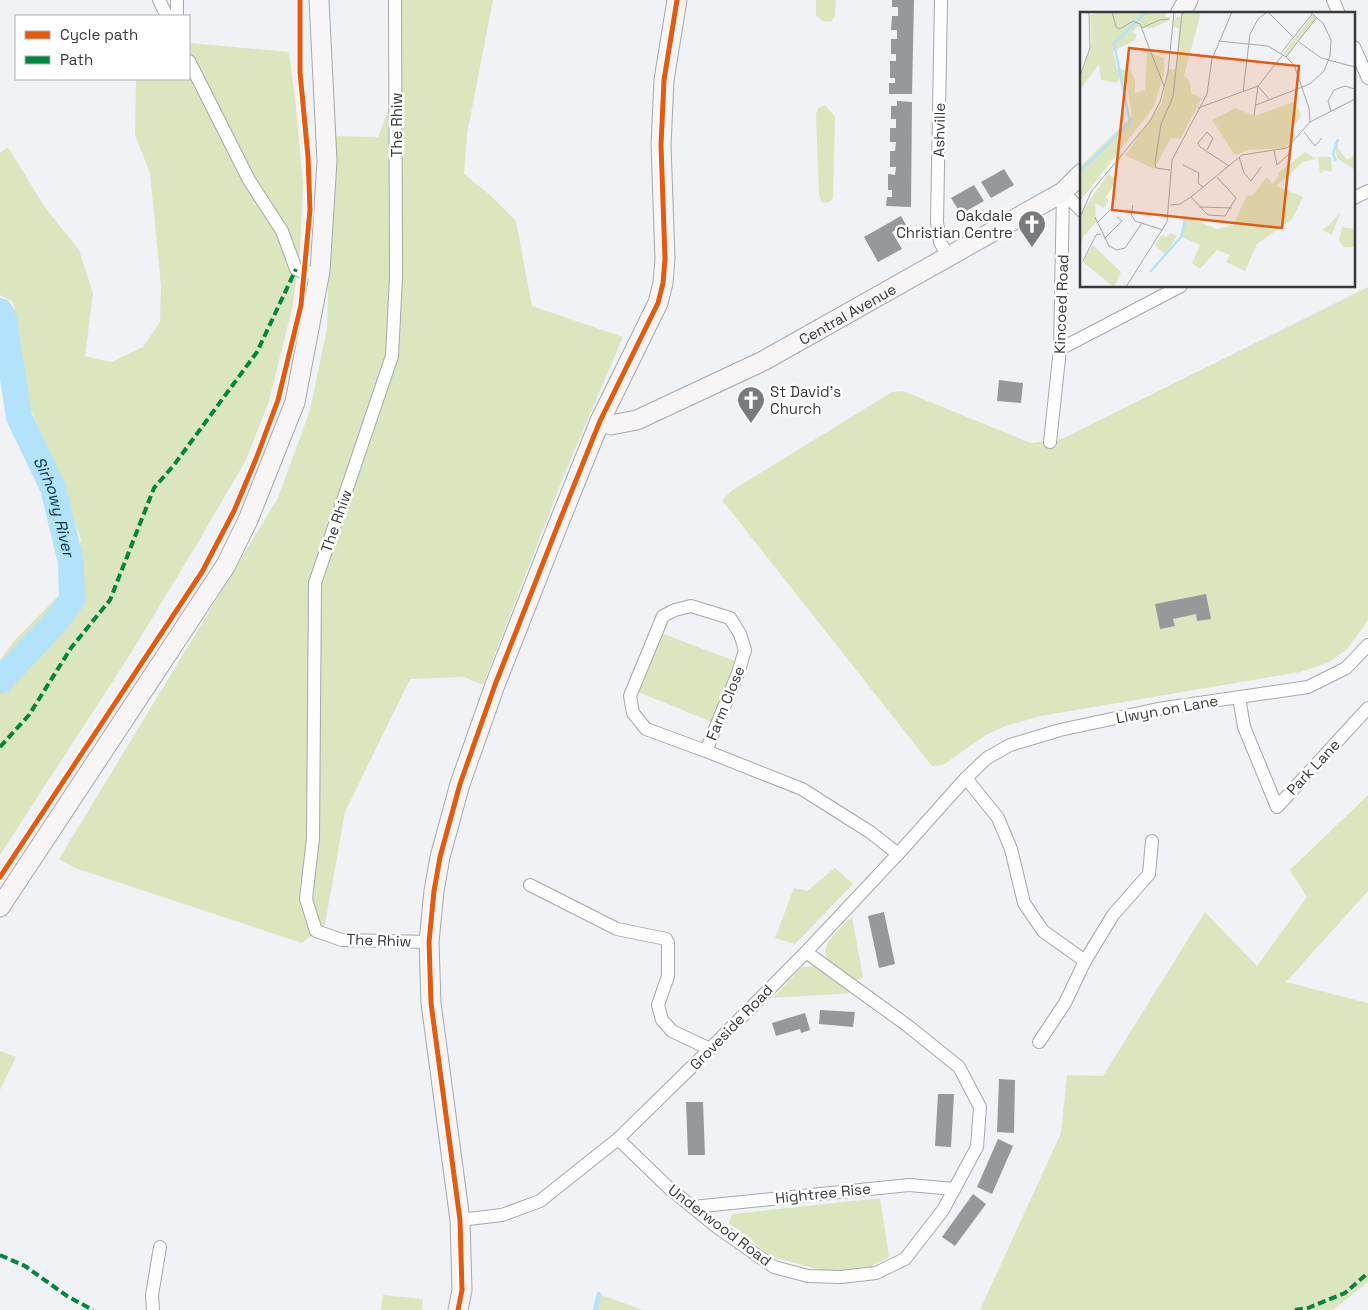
<svg xmlns="http://www.w3.org/2000/svg" width="1368" height="1310" viewBox="0 0 1368 1310" font-family="'Space Grotesk',sans-serif">
	<style>
		.green { fill: #dbe6bf }
		.lines { fill: none; stroke-linecap: round; stroke-linejoin: round }
		.stream { stroke: #b2e3fb; stroke-width: 4.5 }
		.river { stroke: #b2e3fb; stroke-width: 26 }
		.building { fill: #979899 }
		.street-casing { stroke: #a7a8ab; stroke-width: 14 }
		.secondary-casing { stroke: #a7a8ab; stroke-width: 21 }
		.street { stroke: #fdfdfe; stroke-width: 12 }
		.secondary { stroke: #f8f5f6; stroke-width: 19 }
		.quiet { stroke: #00873e; stroke-width: 4; stroke-dasharray: 8 4; stroke-linecap: butt }
		.cycleway-casing { stroke: #fff; stroke-width: 8 }
		.cycleway { stroke: #e8590c; stroke-width: 5 }
		.labels { text-anchor: middle; dominant-baseline: central; stroke-width: 5; stroke-linejoin: round; paint-order: stroke }
		.street-label { font-size: 15px; fill: #38393b; stroke: #fff }
		.poi-label { font-size: 15px; fill: #38393b; stroke: #fff; text-anchor: end }
		.water-label { font-size: 16px; font-style: italic; fill: #073243; stroke: #fff }
		.inset-river { fill: none; stroke: #b2e3fb; stroke-width: 2.5 }
		.inset-road { fill: none; stroke: #a6a8ab; stroke-width: 1 }
		.view { fill: #e8590c; fill-opacity: 0.15; stroke: #e8590c; stroke-width: 2.5 }
		.inset-edge { fill: none; stroke: #38393b; stroke-width: 2.5 }
	</style>
	<rect width="100%" height="100%" fill="#f0f2f5"/>
	<g class="green">
		<path d="M388,0H493L467,134L464,174L490,195L516,221L532,306L623,337L564,475L483,685L464,677L410,679L345,812L325,924L302,943L75,868L59,859L278,498L310,410L327,328L332,136L378,137L389,108Z"/>
		<path d="M816,0H836L835,16L831,22L822,21L816,15Z"/>
		<path d="M189,43L289,52L296,107L303,185L300,250L292,309L269,401L246,460L200,539L131,653L0,855V660L14,641L60,594L81,540L50,454L30,408L13,302L0,295V153L8,147L44,206L79,250L93,293L85,356L111,362L143,347L160,322L161,286L150,173L135,135L136,79H189Z"/>
		<path d="M825,105L835,117L833,198L830,202L822,203L819,195L816,114L818,108Z"/>
		<path d="M1368,287V620L1348,648L1328,663L1300,672L1041,716L1005,726L986,735L943,765L932,766L722,500L731,491L892,392L903,391L1031,443L1062,439Z"/>
		<path d="M661,633L735,661L712,722L638,692Z"/>
		<path d="M1368,795V891L1286,982L1368,1003V1282L1333,1310H980L1061,1133L1067,1075L1103,1076L1205,912L1257,966L1307,897L1290,870Z"/>
		<path d="M835,868L853,884L795,944L775,938L794,888L807,891Z"/>
		<path d="M852,917L863,978L857,980C850,975 833,966 828,959C818,945 843,926 852,917Z"/>
		<path d="M814,966L853,993L773,998L802,967Z"/>
		<path d="M0,1051L16,1057L0,1090Z"/>
		<path d="M880,1198L889,1257L868,1268L828,1272L773,1257L729,1223L732,1214Z"/>
		<path d="M599,1294L643,1310H595Z"/>
		<path d="M383,1295L423,1299L422,1310H381Z"/>
	</g>
	<g class="lines">
		<path class="stream" d="M595,1310L599,1294"/>
		<path class="river" id="s1" d="M0,311L4,319L19,417L53,488L71,562L72,600L54,624L0,681"/>
	</g>
	<g class="building">
		<path d="M892,0H914L912,94H889V83H895V78H890V61H896V54H891V39H897V30H891L892,16H898V7H892Z"/>
		<path d="M897,101L912,102L911,207L886,206L887,197H892V190H888V174L895,175L896,167H890V151H895L896,142H890V128H896V119H891V106H897Z"/>
		<path d="M1004,169L1014,185L991,198L981,182Z"/>
		<path d="M974,185L984,201L961,214L951,198Z"/>
		<path d="M901,216L906,225L892,232L902,249L878,262L864,237Z"/>
		<path d="M999,380L1023,383L1021,403L997,401Z"/>
		<path d="M1206,594L1211,619L1197,621L1196,614L1173,619L1175,626L1160,629L1155,604Z"/>
		<path d="M884,912L895,964L879,968L868,916Z"/>
		<path d="M820,1010L855,1012L853,1027L819,1024Z"/>
		<path d="M805,1013L810,1030L801,1033L800,1029L776,1036L772,1023Z"/>
		<path d="M999,1079L1015,1080L1014,1133L997,1132Z"/>
		<path d="M938,1094H954L951,1147L935,1146Z"/>
		<path d="M686,1102H703L705,1155H688Z"/>
		<path d="M998,1139L1013,1146L992,1194L977,1187Z"/>
		<path d="M973,1194L986,1204L955,1246L942,1237Z"/>
	</g>
	<g class="lines">
		<g class="street-casing">
			<g id="street">
				<path d="M159,0L167,16"/>
				<path d="M177,0V16"/>
				<path d="M395,0L396,277L392,356L315,583L313,838L306,899L316,931L342,940L429,942"/>
				<path d="M941,0L937,222L940,242L949,258"/>
				<path d="M1333,0L1339,14"/>
				<path d="M1354,47L1368,78"/>
				<path d="M189,61L249,180L282,231L296,269L304,273L320,271"/>
				<path d="M1354,198L1368,191"/>
				<path d="M1060,349L1181,286"/>
				<path d="M1050,442L1060,349L1063,192L1082,211"/>
				<path d="M1239,697L1244,727L1277,807L1368,708"/>
				<path d="M706,751L738,673L745,650L740,634L730,618L691,606L675,610L663,616L630,696L633,713L646,729L706,751L802,789L870,832L898,854"/>
				<path d="M966,778L998,818L1011,849L1024,903L1043,931L1085,961L1113,915L1149,874L1152,841"/>
				<path d="M530,885L617,929L666,939L668,943V976L658,1005L662,1020L672,1031L710,1049"/>
				<path d="M1039,1042L1065,1003L1085,961"/>
				<path d="M618,1139L669,1188L717,1227L774,1267L808,1276L841,1277L876,1273L905,1259L943,1210L977,1147L980,1107L959,1067L908,1026L806,952"/>
				<path d="M693,1207L909,1185L954,1189"/>
				<path d="M460,1220L502,1215L540,1201L618,1139L710,1049L806,952L898,854L966,778L987,758L1010,745L1060,730L1158,709L1308,687L1346,668L1368,645"/>
				<path d="M153,1310L152,1295L160,1247"/>
			</g>
		</g>
		<g class="secondary-casing">
			<g id="secondary">
				<path d="M1180,14L1188,0"/>
				<path id="s2" d="M600,421L611,425L637,420L763,361L1063,192L1082,173"/>
				<path d="M0,907L226,565L248,520L295,402L320,271L327,161L319,0"/>
				<path d="M458,1310L462,1290L460,1220L431,1003L429,942L434,891L440,857L460,784L495,685L558,525L600,421L658,303L663,283L665,259L661,145L664,80L677,0"/>
			</g>
		</g>
		<use href="#street" class="street"/>
		<use href="#secondary" class="secondary"/>
		<g class="quiet">
			<path d="M0,747L29,715L71,648L110,600L154,488L174,465L257,352L296,269"/>
			<path d="M0,1255L25,1266L67,1296L93,1310"/>
			<path d="M1295,1310L1308,1308L1345,1293L1368,1273"/>
		</g>
		<g class="cycleway-casing">
			<g id="cycleway">
				<path d="M0,877L202,572L234,511L256,459L278,400L301,305L310,210L308,157L300,72V0"/>
				<path d="M458,1310L462,1290L460,1220L431,1003L429,942L434,891L440,857L460,784L495,685L558,525L600,421L658,303L663,283L665,259L661,145L664,80L677,0"/>
			</g>
		</g>
		<use href="#cycleway" class="cycleway"/>
	</g>
	<defs>
		<g id="church-pin" transform="scale(1.4375)"><path d="M0 17L-7.5 6A9.5 9.5 0 1 1 7.5 6Z" fill="#787a7c" stroke="#fff"/><path d="M-1.2-6h2.4v3.5h3.3v2.4h-3.3V6h-2.4V-.1h-3.3v-2.4h3.3Z" fill="#fff"/></g>
	</defs>
	<g fill-rule="evenodd">
		<use href="#church-pin" x="1032" y="224"/>
		<use href="#church-pin" x="751" y="400"/>
	</g>
	<g class="labels">
		<g class="street-label">
			<text transform="translate(396 125) rotate(-90)">The Rhiw</text>
			<text transform="translate(939 130) rotate(-89)">Ashville</text>
			<text transform="translate(1061 304) rotate(-88)">Kincoed Road</text>
			<text stroke="none"><textPath href="#s2" startOffset="274">Central Avenue</textPath></text>
			<text transform="translate(336 521) rotate(-71)">The Rhiw</text>
			<text transform="translate(725 703) rotate(-68)">Farm Close</text>
			<text transform="translate(1167 709) rotate(-10)">Llwyn on Lane</text>
			<text transform="translate(1313 767) rotate(-47)">Park Lane</text>
			<text transform="translate(379 940) rotate(2)">The Rhiw</text>
			<text transform="translate(731 1027) rotate(-46)">Groveside Road</text>
			<text transform="translate(823 1193) rotate(-6)">Hightree Rise</text>
			<text transform="translate(720 1225) rotate(37)">Underwood Road</text>
		</g>
		<g class="poi-label">
			<text x="1013" y="215">Oakdale<tspan x="1013" dy="17">Christian Centre</tspan></text>
			<text x="770" y="391" text-anchor="start">St David's<tspan x="770" dy="17">Church</tspan></text>
		</g>
		<g class="water-label">
			<text stroke="none"><textPath href="#s1" startOffset="205">Sirhowy River</textPath></text>
		</g>
	</g>
	<g transform="translate(1080 12)">
		<rect width="275" height="275" fill="#f0f2f5"/>
		<path d="M23,0H86L85,5H90V8L73,16L58,15L52,20L57,23L54,29L33,39L37,57L45,58L48,54L55,68V81L65,78L67,40L84,46V63L73,96L0,189V155L52,104L47,74L40,66L37,71L21,68L19,52L0,78V67L12,31L10,3ZM101,0H121L104,63L110,70L111,81L122,86L100,127L91,126L74,157L45,143L82,91L88,57L94,58L96,55L99,16L93,15L94,6L101,4ZM232,3L236,6L206,44L203,42ZM216,89L221,104L212,117L215,125L205,136L169,138L155,143L132,108L155,96L175,104ZM258,127V136L267,148L275,143V158L257,146L255,132ZM225,140L236,147L223,150L196,174L223,185L212,207L177,232L165,259L146,250L150,243L137,238L120,257L112,251L120,233L100,224L106,204L137,217L153,213L167,183L172,184L187,165L192,172L199,164L198,161ZM238,145H251L252,160L244,158L240,162ZM28,162L37,167L26,185L28,189L24,196L15,191L16,210L3,225L0,236L2,200ZM260,201L252,223L242,218L249,213ZM262,215L275,217V235H264L259,228ZM91,221L97,224L85,243L75,233L82,222L86,225ZM13,233L41,260L34,275L3,250Z" fill="#dbe6bf"/>
		<path class="inset-river" d="M256,149L253,142L258,127M0,159L50,111L34,31L67,0M70,260L101,225L106,204"/>
		<path class="inset-road" d="M32,0L36,15L40,17L53,9L60,12L84,74M188,0L213,25M62,16L79,8L89,7M219,30L241,46L275,55M201,41L232,2M206,45L237,5M0,64L10,36L9,0M163,80L170,22L178,7L187,0M176,93L230,72L244,59L250,44L251,28L243,11L230,0M118,96L178,74L202,44M251,100L248,89L254,78L265,74L275,77M174,104L178,74L189,87M230,110L275,87M224,120L235,134L242,126M127,138L133,126L127,120L118,131L120,135L149,154M194,139L197,153L211,140M159,145L164,161L171,169L181,155M103,153L119,161L118,171L123,175M90,158L76,156L75,151L81,112L93,85L102,2L105,0M111,185L128,203L145,204L156,186L137,165M53,193L51,202L55,209L83,218M90,193L100,192L111,185L162,143L207,136L230,110L229,96L214,53L206,45L188,34L138,29M119,195L152,196M1,203L11,180L70,109L80,90L88,60L94,0M15,205L29,234L37,238L45,236L62,211M18,210L29,199M24,227L42,209L37,205M3,249L16,223L21,222M46,275L87,210L92,148L127,82L132,47L152,0"/>
		<path class="view" d="M49,36L219,54L202,216L32,198Z"/>
		<rect width="275" height="275" class="inset-edge"/>
	</g>
	<rect x="15" y="15" width="175" height="65" fill="#ffffff" stroke="#afb0b1"/>
	<rect x="25" y="31" width="25" height="8" fill="#e8590c" stroke="#afb0b1"/>
	<text x="60" y="40" font-size="15" fill="#38393b">Cycle path</text>
	<rect x="25" y="56" width="25" height="8" fill="#00873e" stroke="#afb0b1"/>
	<text x="60" y="65" font-size="15" fill="#38393b">Path</text>
</svg>
